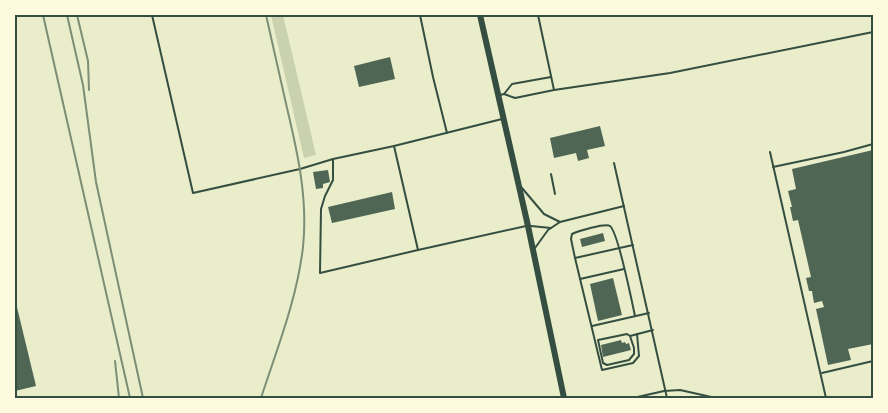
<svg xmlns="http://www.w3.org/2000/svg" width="888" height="413" viewBox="0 0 888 413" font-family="'Noto Serif',serif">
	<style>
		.green { fill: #cad2ad }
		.building { fill: #4f6655 }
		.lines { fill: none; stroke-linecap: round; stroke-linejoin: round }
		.service { stroke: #344e41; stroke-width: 2 }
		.primary { stroke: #344e41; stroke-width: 6 }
		.rail { stroke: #7c8e77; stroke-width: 2 }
		.neatline { fill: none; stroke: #344e41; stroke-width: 2 }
	</style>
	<rect width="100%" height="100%" fill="#e9edc9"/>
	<path class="green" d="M271,15H283L316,155L304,158Z"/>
	<g class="building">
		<path d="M390,57L395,79L359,87L354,66Z"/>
		<path d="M600,126L605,146L587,150L589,158L578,161L576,153L554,158L550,138Z"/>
		<path d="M873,150V344L848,349L851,360L828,365L816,309L824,307L822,301L814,303L812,291H809L806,278L811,277L798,220L793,221L790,207H792L788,191L796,189L792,169Z"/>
		<path d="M328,170L330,182L323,184V188L316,189L313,172Z"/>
		<path d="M392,192L395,209L332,223L328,207Z"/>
		<path d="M603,233L605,241L582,247L580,239Z"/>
		<path d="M613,278L622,315L598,321L590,284Z"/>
		<path d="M15,299L36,386L15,391Z"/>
		<path d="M621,340L622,343L625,342L626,344L629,343L631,350L603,357L601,345Z"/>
	</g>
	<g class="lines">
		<g class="service">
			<path d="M152,15L193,193L300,169L333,159L394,146L502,119"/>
			<path d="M420,15L433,77L447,133"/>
			<path d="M538,15L554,90"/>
			<path d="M504,94L512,84L551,77"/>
			<path d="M500,95L504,94L515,98L554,90L670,73L873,32"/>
			<path d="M770,152L826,398"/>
			<path d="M333,159V180L325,196L321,209L320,273L418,250L394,146"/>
			<path d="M614,163L667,398"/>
			<path d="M773,167L844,152L873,144"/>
			<path d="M551,174L555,194"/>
			<path d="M522,188L544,214L560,222"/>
			<path d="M531,226L551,228"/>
			<path d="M535,248L548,230L560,222L624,206"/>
			<path d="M418,250L526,226"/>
			<path d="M575,258L633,245"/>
			<path d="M580,279L624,269"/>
			<path d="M635,316C632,302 618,232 610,226C605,223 578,231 572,234L571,239L575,258L602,370L633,363L639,356L637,334"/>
			<path d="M592,326L649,313"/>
			<path d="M630,336L634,348V354L629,360L607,365L603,363L598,340L627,334L630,336L653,330"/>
			<path d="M822,373L873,361"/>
			<path d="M633,398L664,391L680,390L716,398"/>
		</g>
		<path class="primary" d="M480,15L528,226L564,398"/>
		<g class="rail">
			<path d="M43,15L130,398"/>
			<path d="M67,15L83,85L96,182L143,398"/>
			<path d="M77,15L88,61L89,90"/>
			<path d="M115,361L119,398"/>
			<path d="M261,398C277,349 297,299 303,247C308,200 298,154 287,108C280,77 273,46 266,15"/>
		</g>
	</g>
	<rect width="888" height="413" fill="none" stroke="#fefae0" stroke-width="32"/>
	<rect x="16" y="16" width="856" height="381" class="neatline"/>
</svg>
